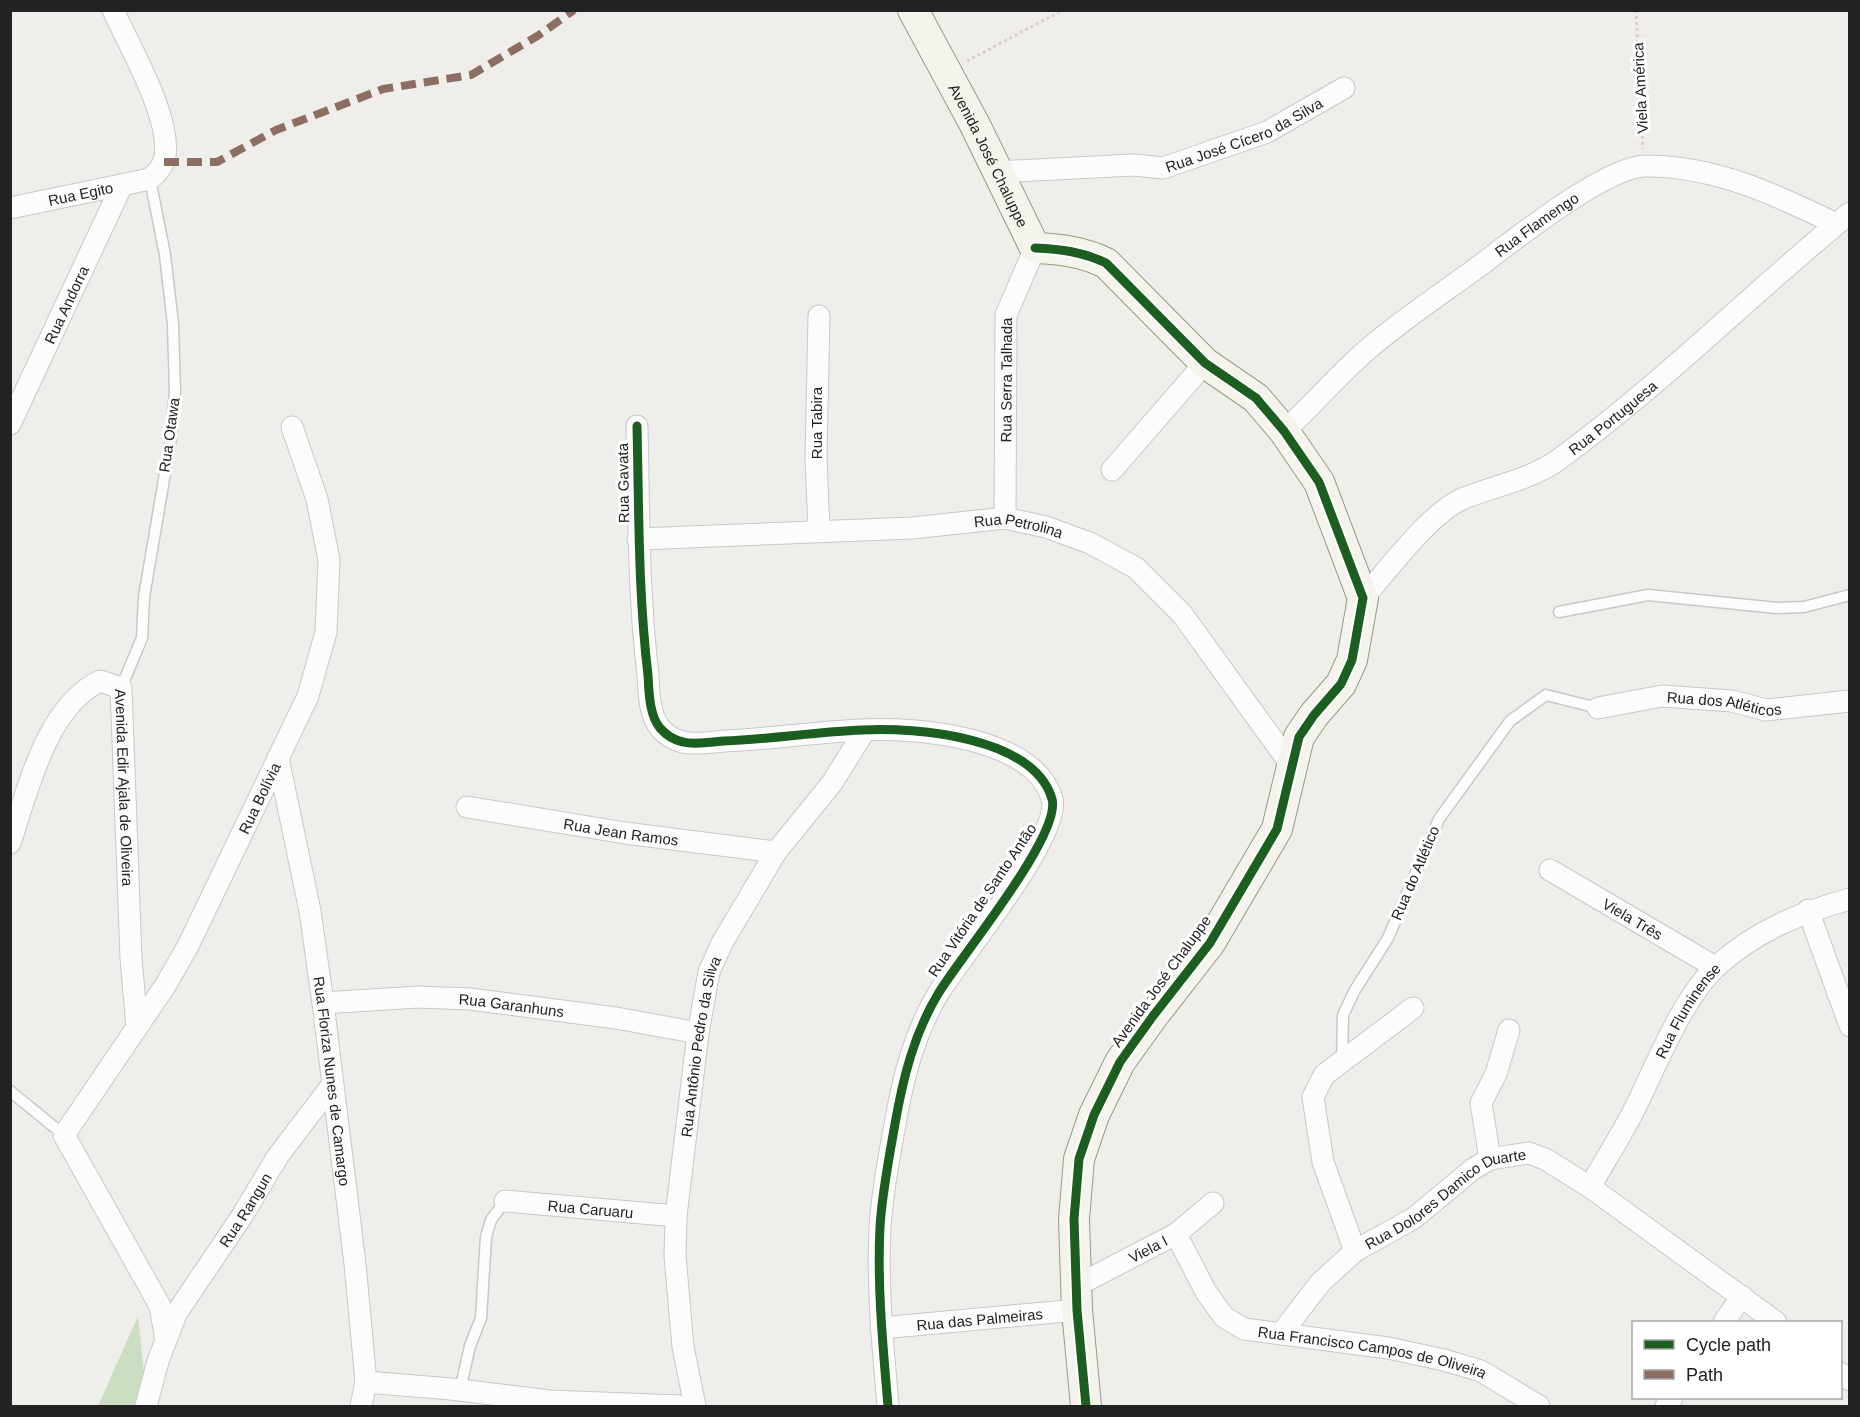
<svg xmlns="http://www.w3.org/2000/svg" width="1860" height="1417" viewBox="0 0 1860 1417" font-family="Helvetica,sans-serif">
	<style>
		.forest { fill: #cbdec1 }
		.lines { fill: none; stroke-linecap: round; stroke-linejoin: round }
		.lane-casing { stroke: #c9c8c7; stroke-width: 13 }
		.street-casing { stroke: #c9c8c7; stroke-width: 23 }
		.secondary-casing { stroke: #999a82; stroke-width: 32 }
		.path { stroke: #dccecd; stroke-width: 3; stroke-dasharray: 3 3; stroke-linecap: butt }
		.lane { stroke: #fdfcfc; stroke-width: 10 }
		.street { stroke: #fdfcfc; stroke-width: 21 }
		.secondary { stroke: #f4f4ed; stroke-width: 30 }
		.quiet { stroke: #8d6e63; stroke-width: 8; stroke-dasharray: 15 8; stroke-linecap: butt }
		.cycleway-casing { stroke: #fff; stroke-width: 13 }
		.cycleway { stroke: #1b5e20; stroke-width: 9 }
		.labels { text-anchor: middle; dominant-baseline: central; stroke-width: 6; stroke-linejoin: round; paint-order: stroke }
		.street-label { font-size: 15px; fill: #222; stroke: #fff }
	</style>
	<rect width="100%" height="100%" fill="#f0eeeb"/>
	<path class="forest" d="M138,1316L146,1392L142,1406H98Z"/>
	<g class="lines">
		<g class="lane-casing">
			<g id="lane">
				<path d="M1559,612L1648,595L1777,608L1804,607L1850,595"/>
				<path d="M121,688L142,638L144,597L171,438L175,392L173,324L165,255L150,179"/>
				<path d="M1342,1061L1343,1015L1355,990L1388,938L1439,819L1510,721L1546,695L1598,708"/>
				<path d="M10,1091L64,1135"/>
				<path d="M460,1390L470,1346L481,1318L486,1237L491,1220L505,1201"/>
			</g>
		</g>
		<g class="street-casing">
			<g id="street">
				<path id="s1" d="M996,172L1134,165L1163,168L1267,132L1344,88"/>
				<path id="s2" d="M10,208L150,179C156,174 161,169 164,161C175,123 129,46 113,10"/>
				<path d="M819,316L816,458L819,531"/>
				<path id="s3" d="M10,424L122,185"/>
				<path d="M637,426C639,509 638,592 648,675C649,691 649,715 660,728C666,735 674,740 683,742C695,745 712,742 724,741C771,739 816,732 862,730C917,727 1034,737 1052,799C1062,835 960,957 938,994C914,1034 903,1078 895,1124C889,1158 882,1193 880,1227C877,1286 883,1347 888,1406"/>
				<path id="s4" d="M1284,431C1313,405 1339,374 1368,349C1402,320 1438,296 1474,270C1509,244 1606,165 1647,166C1715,166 1777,195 1836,224"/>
				<path d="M1112,470L1205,363"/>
				<path id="s5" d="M1005,518L1006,315L1035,248"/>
				<path id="s6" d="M638,539L912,528L1005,518L1046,527L1090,543L1136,568L1182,614L1294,769"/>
				<path id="s7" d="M1363,598C1388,570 1429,514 1462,499C1493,486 1530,480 1558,460C1661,385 1751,294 1850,213"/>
				<path id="s8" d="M1598,708L1662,696L1732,701L1766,710L1850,701"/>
				<path id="s9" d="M278,758L310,911L323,1003L355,1264L366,1382L361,1406"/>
				<path id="s10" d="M467,807L625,833L776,852"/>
				<path id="s11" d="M10,843C28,790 46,707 100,681L121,688L131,958L137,1027"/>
				<path id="s12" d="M1550,870L1715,967"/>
				<path d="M1808,910L1850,1026"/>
				<path id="s13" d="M323,1003L418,997L470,999L616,1018L698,1033"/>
				<path d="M1490,1159L1481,1103L1496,1074L1509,1030"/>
				<path id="s14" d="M1590,1187C1603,1164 1618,1140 1631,1116C1654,1072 1680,1000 1717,966C1756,931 1799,913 1850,899"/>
				<path id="s15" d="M505,1201L676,1216"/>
				<path id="s16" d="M1176,1234L1206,1292L1224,1317L1244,1329L1388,1348L1444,1360L1481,1371L1539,1406"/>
				<path d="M1355,1251L1323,1162L1313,1097L1324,1075L1413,1008"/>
				<path id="s17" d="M1076,1286L1176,1234L1213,1203"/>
				<path d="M1724,1322L1742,1296"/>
				<path id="s18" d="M881,1328L1077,1310"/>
				<path id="s19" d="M1281,1334L1320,1283L1355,1251L1414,1218L1473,1169L1490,1159L1529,1153L1545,1159L1590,1187L1776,1322"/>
				<path id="s20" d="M166,1340L160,1306L64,1135L165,986L188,946L308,696L326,632L329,560L317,499L292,427"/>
				<path d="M1840,1373L1850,1380"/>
				<path d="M366,1382L451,1389L550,1401L679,1406"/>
				<path id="s21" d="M146,1406L158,1361L176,1314L242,1216L278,1156L332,1085"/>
				<path id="s22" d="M695,1406L683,1347L675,1256L676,1216L698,1033L709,972L722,943L776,852L832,783L865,730"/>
				<path d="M1666,1406L1672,1398"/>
			</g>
		</g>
		<g class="secondary-casing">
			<g id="secondary">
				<path id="s23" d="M913,10L975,125L1035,248C1061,249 1083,252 1106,263L1205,363L1256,398L1284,431L1319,482L1363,598L1352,660L1341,684L1314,715L1299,737L1277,829L1210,943L1153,1016L1120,1062L1094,1115L1079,1159L1074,1219L1077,1310L1086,1406"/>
			</g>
		</g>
		<g class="path">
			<path d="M1636,10L1643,149"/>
			<path d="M967,61L1063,10"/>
		</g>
		<use href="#lane" class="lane"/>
		<use href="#street" class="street"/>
		<use href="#secondary" class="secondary"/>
		<path class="quiet" d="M164,162H217L276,130L383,89L471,75L539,35L574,10"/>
		<g class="cycleway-casing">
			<g id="cycleway">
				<path d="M1035,248C1061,249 1083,252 1106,263L1205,363L1256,398L1284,431L1319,482L1363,598L1352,660L1341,684L1314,715L1299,737L1277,829L1210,943L1153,1016L1120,1062L1094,1115L1079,1159L1074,1219L1077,1310L1086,1406"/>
				<path d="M637,426C639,509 638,592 648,675C649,691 649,715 660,728C666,735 674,740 683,742C695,745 712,742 724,741C771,739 816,732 862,730C917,727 1034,737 1052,799C1062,835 960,957 938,994C914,1034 903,1078 895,1124C889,1158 882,1193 880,1227C877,1286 883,1347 888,1406"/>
			</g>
		</g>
		<use href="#cycleway" class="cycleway"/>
	</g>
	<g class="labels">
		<g class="street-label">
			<text transform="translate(1640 88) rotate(-93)">Viela América</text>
			<text stroke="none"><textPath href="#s1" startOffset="255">Rua José Cícero da Silva</textPath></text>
			<text stroke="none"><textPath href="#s23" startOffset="164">Avenida José Chaluppe</textPath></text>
			<text stroke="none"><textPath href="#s2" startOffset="72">Rua Egito</textPath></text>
			<text stroke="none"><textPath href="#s4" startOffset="327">Rua Flamengo</textPath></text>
			<text stroke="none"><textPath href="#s3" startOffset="132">Rua Andorra</textPath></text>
			<text stroke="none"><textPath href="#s5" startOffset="138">Rua Serra Talhada</textPath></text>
			<text stroke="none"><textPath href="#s7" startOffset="314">Rua Portuguesa</textPath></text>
			<text transform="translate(816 423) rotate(-90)">Rua Tabira</text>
			<text transform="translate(169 435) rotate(-82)">Rua Otawa</text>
			<text transform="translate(623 483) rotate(-91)">Rua Gavata</text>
			<text stroke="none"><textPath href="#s6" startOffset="382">Rua Petrolina</textPath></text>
			<text stroke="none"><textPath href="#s8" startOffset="128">Rua dos Atléticos</textPath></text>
			<text stroke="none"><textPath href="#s11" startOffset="312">Avenida Edir Ajala de Oliveira</textPath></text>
			<text stroke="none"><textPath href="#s20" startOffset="621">Rua Bolívia</textPath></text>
			<text stroke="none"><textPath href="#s10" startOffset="156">Rua Jean Ramos</textPath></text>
			<text transform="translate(1415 873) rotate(-67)">Rua do Atlético</text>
			<text transform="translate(982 900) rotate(-56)">Rua Vitória de Santo Antão</text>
			<text stroke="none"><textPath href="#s12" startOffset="96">Viela Três</textPath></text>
			<text transform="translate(1161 981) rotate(-54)">Avenida José Chaluppe</text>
			<text stroke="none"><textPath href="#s13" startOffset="189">Rua Garanhuns</textPath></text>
			<text stroke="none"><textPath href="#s14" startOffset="202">Rua Fluminense</textPath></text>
			<text stroke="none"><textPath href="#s22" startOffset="363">Rua Antônio Pedro da Silva</textPath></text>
			<text stroke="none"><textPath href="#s9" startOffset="328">Rua Floriza Nunes de Camargo</textPath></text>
			<text stroke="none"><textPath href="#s19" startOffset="218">Rua Dolores Damico Duarte</textPath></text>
			<text stroke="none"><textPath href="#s15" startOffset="86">Rua Caruaru</textPath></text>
			<text stroke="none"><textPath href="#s21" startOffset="222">Rua Rangun</textPath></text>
			<text stroke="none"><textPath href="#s17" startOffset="81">Viela I</textPath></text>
			<text stroke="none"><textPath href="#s18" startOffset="99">Rua das Palmeiras</textPath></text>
			<text stroke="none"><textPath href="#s16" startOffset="250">Rua Francisco Campos de Oliveira</textPath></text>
		</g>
	</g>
	<rect width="1860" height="1417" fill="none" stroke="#222222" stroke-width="24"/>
	<rect x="1632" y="1321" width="210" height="78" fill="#ffffff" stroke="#a7a7a7" stroke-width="1.5"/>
	<rect x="1644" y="1340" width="30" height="9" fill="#1b5e20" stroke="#a7a7a7" stroke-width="1.5"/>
	<text x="1686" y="1351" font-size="18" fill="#222222">Cycle path</text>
	<rect x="1644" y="1370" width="30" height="9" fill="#8d6e63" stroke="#a7a7a7" stroke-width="1.5"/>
	<text x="1686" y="1381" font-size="18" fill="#222222">Path</text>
</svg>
